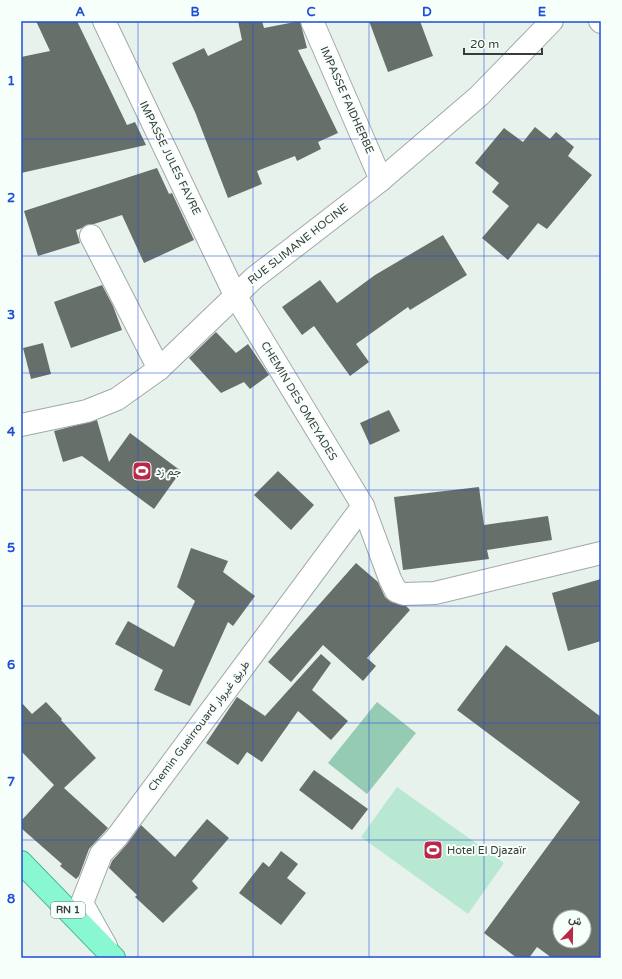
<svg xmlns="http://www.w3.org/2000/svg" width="622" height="979" viewBox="0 0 622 979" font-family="'Varela Round',Vazirmatn,sans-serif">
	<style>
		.green { fill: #b8e8d1 }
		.water { fill: #95cbb2 }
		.building { fill: #676f6b; fill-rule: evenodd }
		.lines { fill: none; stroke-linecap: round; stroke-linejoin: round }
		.minor-casing { stroke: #a1a9a5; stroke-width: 24 }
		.major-casing { stroke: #3ab289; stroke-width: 24 }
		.minor { stroke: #fff; stroke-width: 22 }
		.major { stroke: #89f7d1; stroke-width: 22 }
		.grid { fill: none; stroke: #1d4ed8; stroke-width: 1; stroke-opacity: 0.55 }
		.labels { text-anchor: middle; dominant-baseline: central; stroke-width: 4; stroke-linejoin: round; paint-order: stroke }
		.shield { fill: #f6fffa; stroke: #717674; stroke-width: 1 }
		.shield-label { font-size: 10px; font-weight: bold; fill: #383c3a }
		.street-label { font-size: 11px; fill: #383c3a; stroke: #f6fffa }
		.poi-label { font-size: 11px; fill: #383c3a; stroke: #f6fffa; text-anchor: start }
		.neatline { fill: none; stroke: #1d4ed8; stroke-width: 1.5 }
		.grid-label { font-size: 13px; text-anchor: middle; font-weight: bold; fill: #1d4ed8 }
	</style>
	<rect width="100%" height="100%" fill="#e8f2ed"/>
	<path class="green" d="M397,787L504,863L468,914L361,837Z"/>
	<path class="water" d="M377,702L416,733L367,794L328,763Z"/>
	<g class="building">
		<path d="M36,21H77L127,125L135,122L146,145L21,173V57L50,51Z"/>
		<path d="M238,21H262L264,28L300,21L307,48L298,50L338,133L318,142L321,149L297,161L295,156L257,171L262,184L228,198L195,112L172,63L204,48L208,56L242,40Z"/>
		<path d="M369,21H420L433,56L388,72Z"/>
		<path d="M535,127L550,139L556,132L574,147L568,156L592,175L547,229L538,223L508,260L482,238L509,206L492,192L499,183L475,163L504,128L523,142Z"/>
		<path d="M157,168L169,194L172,193L194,240L144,263L122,215L94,224L86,225L82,228L76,230L80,243L38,256L24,211Z"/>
		<path d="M443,235L467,275L410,310L408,307L356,344L369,362L350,376L314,326L302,335L282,307L320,280L337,303L375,275Z"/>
		<path d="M102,285L113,306L122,330L71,348L54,302Z"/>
		<path d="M216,332L236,353L248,344L269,375L250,389L244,382L221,393L189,358Z"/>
		<path d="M43,343L51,374L31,379L23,348Z"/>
		<path d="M389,410L400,431L370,445L360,423Z"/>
		<path d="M97,420L109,462L130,433L181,471L154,509L82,456L63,462L54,431Z"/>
		<path d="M278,471L314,505L291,530L254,495Z"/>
		<path d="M479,487L484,525L548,516L552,540L487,550L489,559L403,570L394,497Z"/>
		<path d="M191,548L228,561L223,572L255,596L233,626L228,622L190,706L154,690L163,670L115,644L128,621L174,647L195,601L177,587Z"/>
		<path d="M356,563L378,582L385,597L391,602L406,606L410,610L367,658L376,666L363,681L323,645L291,682L268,662Z"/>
		<path d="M601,579V641L568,651L552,593Z"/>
		<path d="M506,645L601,717V958H552L537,947L529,958H517L484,933L580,802L457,710ZM560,917H584V941H560Z"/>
		<path d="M321,654L331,663L312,690L348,721L331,740L298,711L262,762L247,752L238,765L206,743L237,697L265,716Z"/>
		<path d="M21,702L32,714L46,702L62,719L61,720L96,758L64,788L108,828L89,849L79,876L76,879L60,866L62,864L21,828V821L54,785L21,751Z"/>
		<path d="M314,770L368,809L352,830L299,790Z"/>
		<path d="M207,819L229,838L192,881L198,888L163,923L135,897L137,895L109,868L112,861L127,844L141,825L175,857Z"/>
		<path d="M281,851L298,864L287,878L306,893L281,925L239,893L263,862L269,867Z"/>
	</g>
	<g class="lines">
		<g class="minor-casing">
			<g id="minor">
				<path d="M104,21L235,295L363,506L390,579L396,591L404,594L435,593L601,553"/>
				<path d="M312,21L381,180"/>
				<path d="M600,21L601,22"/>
				<path d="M91,236L159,369"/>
				<path d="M21,425L87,411L117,399L159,369L254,278L381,180L479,96L552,21"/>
				<path d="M106,946L82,903L101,854L117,837L363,506"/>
			</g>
		</g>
		<g class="major-casing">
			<path id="major" d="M21,862L114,958"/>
		</g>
		<use href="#minor" class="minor"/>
		<use href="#major" class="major"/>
	</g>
	<path class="grid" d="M138,21V958M253,21V958M369,21V958M484,21V958M21,139H601M21,256H601M21,373H601M21,490H601M21,606H601M21,723H601M21,840H601"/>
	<defs>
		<g id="stadium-square" transform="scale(1)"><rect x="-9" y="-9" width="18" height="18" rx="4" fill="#b92848" stroke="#f6fffa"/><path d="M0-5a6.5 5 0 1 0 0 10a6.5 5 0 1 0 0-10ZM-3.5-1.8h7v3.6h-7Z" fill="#fff"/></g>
	</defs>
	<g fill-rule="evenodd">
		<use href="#stadium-square" x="142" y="471"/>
		<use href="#stadium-square" x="433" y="850"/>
	</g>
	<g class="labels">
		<rect class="shield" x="51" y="902" width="34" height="16" rx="3"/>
		<g class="shield-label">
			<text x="68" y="910">RN 1</text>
		</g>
		<g class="street-label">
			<text transform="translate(347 100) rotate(66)">IMPASSE FAIDHERBE</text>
			<text transform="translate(170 158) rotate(64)">IMPASSE JULES FAVRE</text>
			<text transform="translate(298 244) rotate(-38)">RUE SLIMANE HOCINE</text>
			<text transform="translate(299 401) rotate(59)">CHEMIN DES OMEYADES</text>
			<text transform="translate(199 726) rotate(-53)">Chemin Gueirrouard طريق غيروار</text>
		</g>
		<g class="poi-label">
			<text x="156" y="471">جم زد</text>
			<text x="447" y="850">Hotel El Djazaïr</text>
		</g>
	</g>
	<rect width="622" height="979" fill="none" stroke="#f6fffa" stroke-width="44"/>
	<g transform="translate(572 929) rotate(22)"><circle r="19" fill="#f6fffa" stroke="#aab1ad"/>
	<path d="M0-3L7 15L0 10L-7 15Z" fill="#b92848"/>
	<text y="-6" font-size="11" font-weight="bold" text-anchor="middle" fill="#383c3a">ش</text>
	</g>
	<path d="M464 48v6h78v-6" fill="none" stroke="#383c3a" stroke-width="2"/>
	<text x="470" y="48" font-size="12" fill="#383c3a" stroke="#f6fffa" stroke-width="3" paint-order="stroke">20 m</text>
	<rect x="22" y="22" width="578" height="935" class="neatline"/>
	<g class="grid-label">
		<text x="80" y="16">A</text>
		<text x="195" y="16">B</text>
		<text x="311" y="16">C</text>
		<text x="427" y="16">D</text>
		<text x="542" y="16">E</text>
		<text x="11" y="85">1</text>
		<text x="11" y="202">2</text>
		<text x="11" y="319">3</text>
		<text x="11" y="436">4</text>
		<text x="11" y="552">5</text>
		<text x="11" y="669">6</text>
		<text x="11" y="786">7</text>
		<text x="11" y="903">8</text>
	</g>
</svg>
